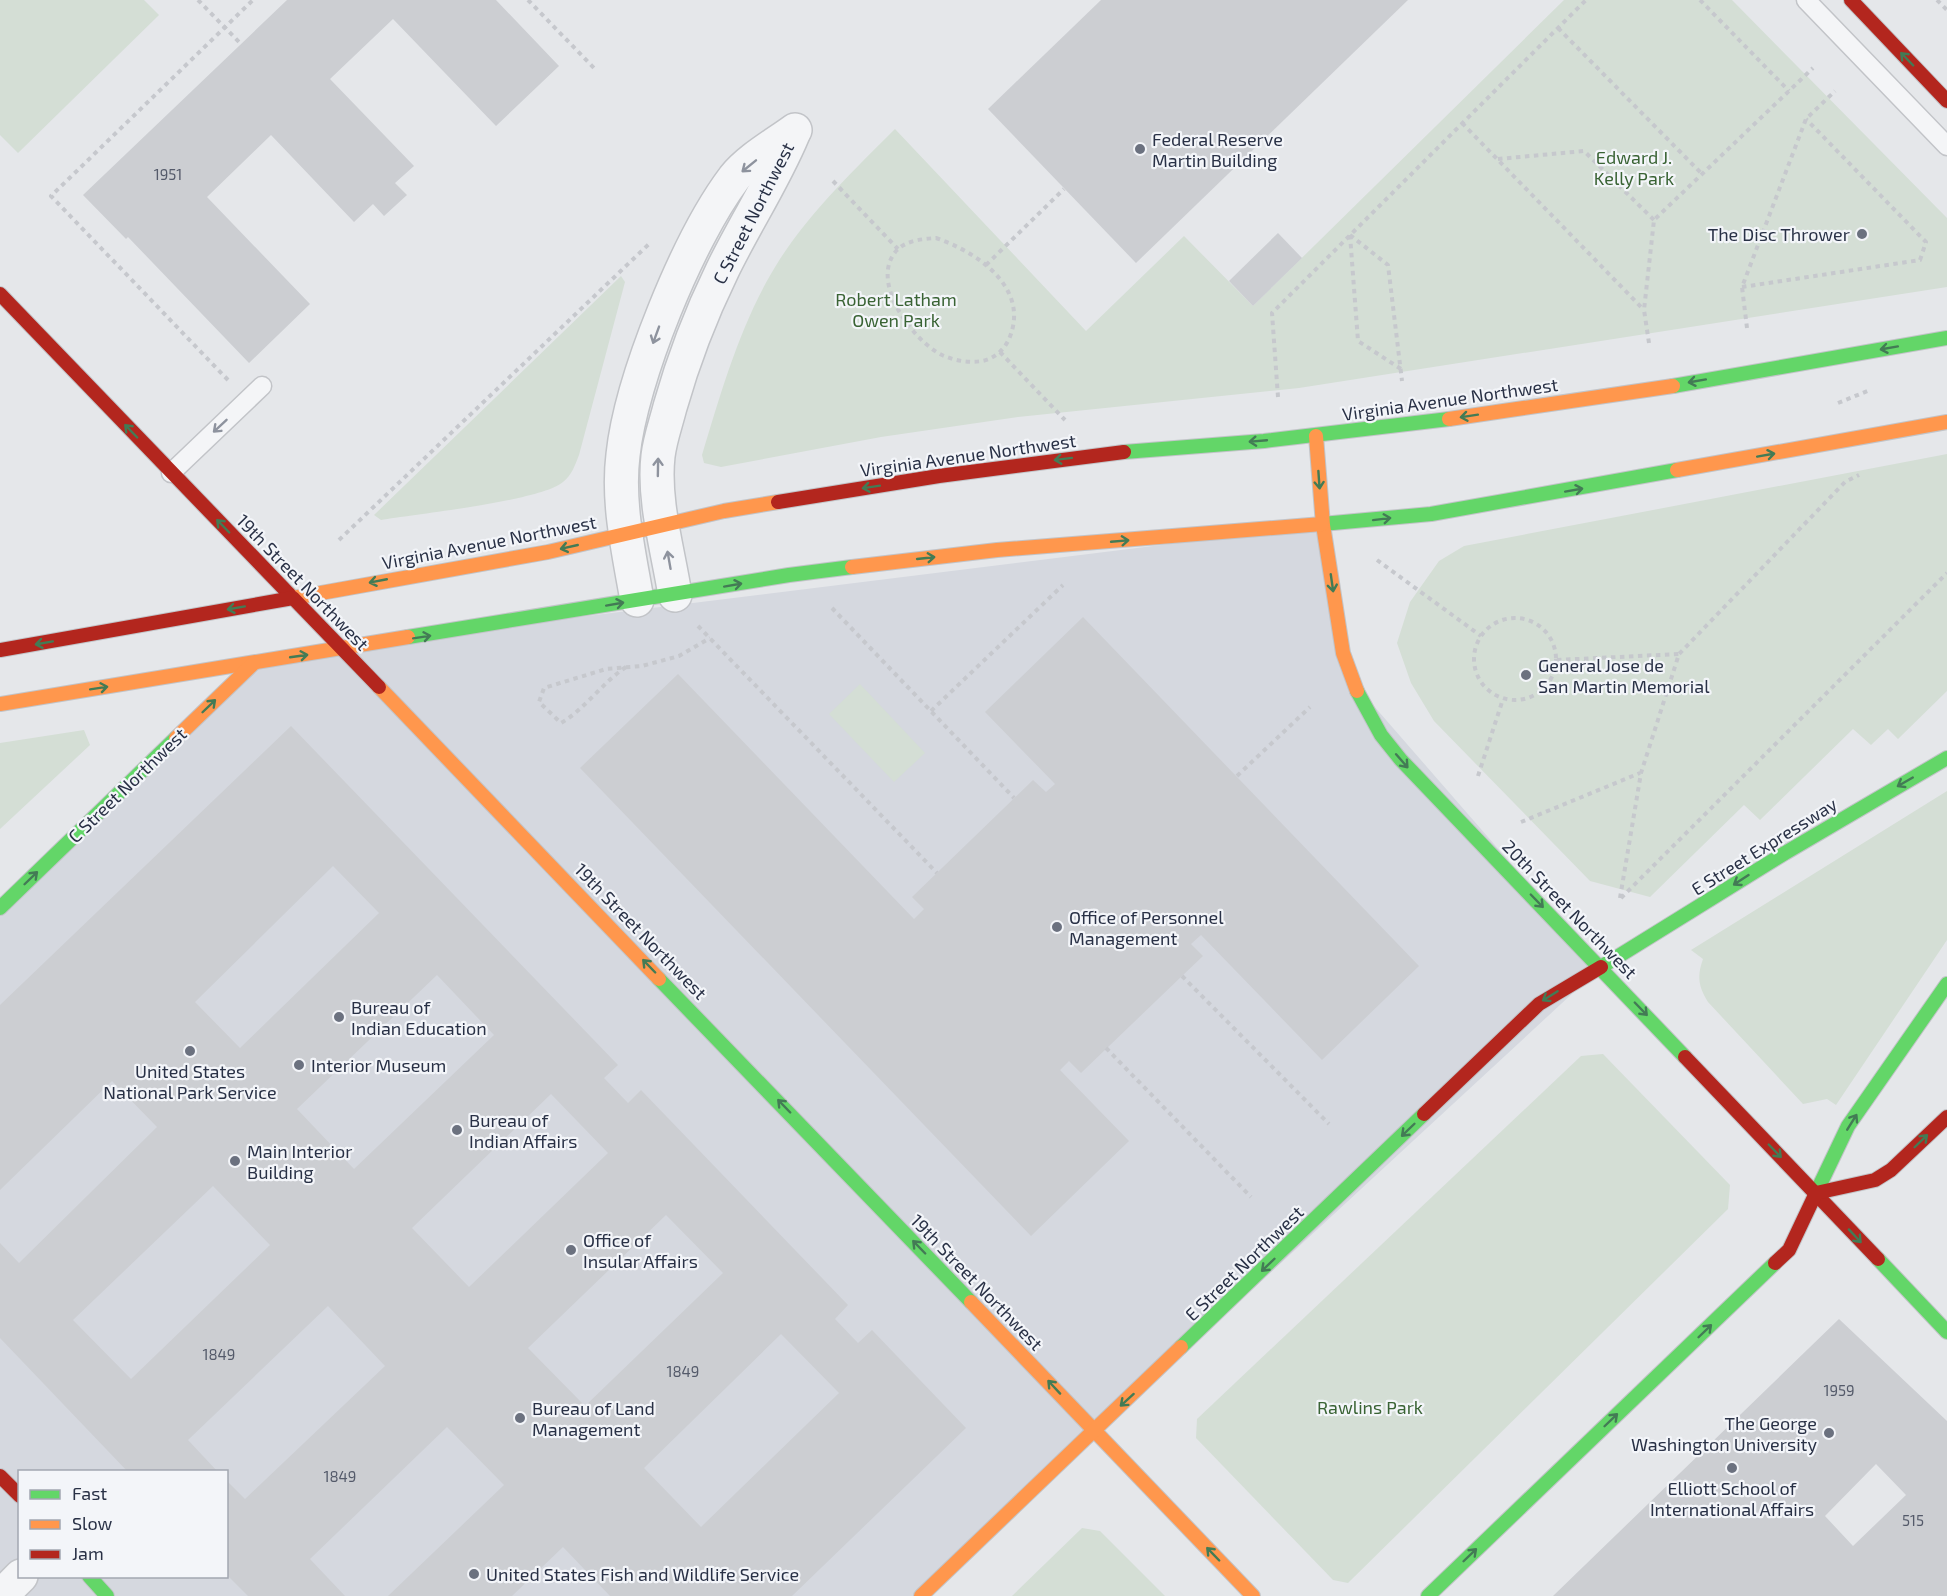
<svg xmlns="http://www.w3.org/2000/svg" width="1947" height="1596" viewBox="0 0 1947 1596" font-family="'Exo 2',sans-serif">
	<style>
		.built { fill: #d5d8df; fill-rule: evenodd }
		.green { fill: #d4ded5 }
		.building { fill: #ccced2; fill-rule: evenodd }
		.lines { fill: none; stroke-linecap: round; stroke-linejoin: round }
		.lane-casing { stroke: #c2c4c8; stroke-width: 21 }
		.street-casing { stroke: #c2c4c8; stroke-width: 36 }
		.fast-casing { stroke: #c2c4c8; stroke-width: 16 }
		.slow-casing { stroke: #c2c4c8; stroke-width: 16 }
		.jam-casing { stroke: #c2c4c8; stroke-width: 16 }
		.path { stroke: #c6c8cd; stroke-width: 4; stroke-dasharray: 4.5 4.5; stroke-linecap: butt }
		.lane { stroke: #f4f5f7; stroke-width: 18 }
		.street { stroke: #f4f5f7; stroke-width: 33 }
		.fast { stroke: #63d668; stroke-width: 14 }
		.slow { stroke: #ff974d; stroke-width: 14 }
		.jam { stroke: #b3261e; stroke-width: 14 }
		.oneway { stroke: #437b55 }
		.oneway2 { stroke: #8e939e }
		.poi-dot { fill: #6b717f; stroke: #f3f5f9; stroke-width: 2 }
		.labels { text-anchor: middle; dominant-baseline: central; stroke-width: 4.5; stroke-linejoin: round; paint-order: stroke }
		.number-label { font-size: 15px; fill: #545a6a }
		.poi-label { font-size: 18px; fill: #293146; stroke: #f3f5f9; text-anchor: start }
		.park-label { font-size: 18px; fill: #396334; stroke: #f3f5f9 }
		.street-label { font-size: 18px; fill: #293146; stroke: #f3f5f9 }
	</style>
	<rect width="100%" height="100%" fill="#e5e7ea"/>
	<path class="built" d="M1323,525L1353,682L1601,967L921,1596H0V908L254,663L434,635ZM20,1472H226V1576H20Z"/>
	<g class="green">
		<path d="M0,0H144L159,15L18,153L0,135Z"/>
		<path d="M1564,0H1732L1947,218V287L1299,388L1018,417L881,437L721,467L704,463L702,455C722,389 742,318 780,259C812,210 854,170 895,129L1086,331L1184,236L1253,306Z"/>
		<path d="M621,276L625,282L579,455C575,465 572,475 563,482C541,501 416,514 381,520L374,515Z"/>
		<path d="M1947,454V691L1898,739L1888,729L1871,745L1853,729L1760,820L1744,805L1650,897L1590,881L1434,721L1411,683L1397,643L1410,602L1439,561L1464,546Z"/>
		<path d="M860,684L925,753L894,782L829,714Z"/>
		<path d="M84,730L90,745L0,829V743Z"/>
		<path d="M1947,791V940L1836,1105L1827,1099L1803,1104L1708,1002C1698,986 1697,976 1703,959L1691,950Z"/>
		<path d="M1603,1054L1730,1185L1728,1209L1348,1583L1333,1580L1196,1438L1197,1419L1581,1056Z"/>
		<path d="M1082,1528L1100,1531L1165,1596H1012Z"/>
	</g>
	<g class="building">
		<path d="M287,0H496L559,66L496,126L393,19L330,79L414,166L395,183L407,195L384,216L373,204L354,222L271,135L207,197L310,304L249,363L128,237L126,239L83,195Z"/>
		<path d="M1101,0H1408L1136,263L988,109Z"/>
		<path d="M1278,233L1302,258L1253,306L1229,281Z"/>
		<path d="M1083,617L1419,966L1322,1060L1201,935L1191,944L1203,956L1182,976L1081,1073L1069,1061L1060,1070L1129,1141L1031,1236L580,768L678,674L914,919L924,909L912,897L1033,780L1046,792L1055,784L985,712Z"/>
		<path d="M291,726L618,1065L604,1078L628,1103L641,1090L848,1305L835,1319L858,1343L872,1330L966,1428L792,1596H610L563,1547L512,1596H388L504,1485L447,1427L310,1559L345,1596H248L226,1574V1480L245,1499L385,1366L328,1306L188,1440L218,1472H128L0,1338V1243L19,1263L157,1127L112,1081L0,1190V1005ZM333,866L379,913L240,1048L195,1002ZM437,975L494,1035L354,1169L297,1109ZM551,1094L608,1153L469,1287L412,1228ZM213,1186L270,1245L131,1379L73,1320ZM666,1215L723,1273L585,1406L528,1348ZM781,1334L839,1393L701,1527L644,1468Z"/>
		<path d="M1839,1319L1947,1421V1596H1553ZM1876,1464L1906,1495L1853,1546L1825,1516Z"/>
	</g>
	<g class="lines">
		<g class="lane-casing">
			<g id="lane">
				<path d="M1806,0L1947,146"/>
				<path d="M171,473L262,386"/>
			</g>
		</g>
		<g class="street-casing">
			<g id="street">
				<path d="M675,595C668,550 653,501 658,456C660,439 666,423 670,407C683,361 701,314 722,271C744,225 773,182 793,134"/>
				<path d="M637,600C629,553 617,503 623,455C631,379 688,239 734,178C749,159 776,144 795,130"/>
				<path d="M1,1596L21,1576"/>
			</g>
		</g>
		<g class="fast-casing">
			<g id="fast">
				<path d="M1673,386L1947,338"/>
				<path d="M1124,452L1264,441L1449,419"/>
				<path d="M1322,524L1431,514L1677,470"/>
				<path d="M408,637L789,575L852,567"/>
				<path d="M1357,691L1381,735L1401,760L1685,1057"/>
				<path d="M0,908L176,738"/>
				<path d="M1601,967L1785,853L1947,758"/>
				<path d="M659,979L971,1302"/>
				<path d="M1816,1193L1848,1126L1947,984"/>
				<path d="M1878,1259L1947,1332"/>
				<path d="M1181,1347L1424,1114"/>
				<path d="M89,1576L107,1596"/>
				<path d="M1428,1596L1775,1263"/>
			</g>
		</g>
		<g class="slow-casing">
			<g id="slow">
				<path d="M1449,419L1673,386"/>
				<path d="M1316,436L1323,525L1343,653L1357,691"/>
				<path d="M1677,470L1947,422"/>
				<path d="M852,567L997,550L1322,524"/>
				<path d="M289,594L293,598L548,552L724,511L778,502"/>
				<path d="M379,687L659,979"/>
				<path d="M0,704L408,637"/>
				<path d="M176,738L254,663"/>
				<path d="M971,1302L1253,1596"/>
				<path d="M921,1596L1181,1347"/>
			</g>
		</g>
		<g class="jam-casing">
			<g id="jam">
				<path d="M1851,0L1947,101"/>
				<path d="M0,294L289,594"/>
				<path d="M778,502L939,476L1124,452"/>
				<path d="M0,650L293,598L379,687"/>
				<path d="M1685,1057L1878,1259"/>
				<path d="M1424,1114L1539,1004L1601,967"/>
				<path d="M1775,1263L1789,1250L1816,1193L1875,1180L1891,1170L1947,1117"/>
				<path d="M0,1476L20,1496"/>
			</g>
		</g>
		<g class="path">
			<path d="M198,0L241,44"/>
			<path d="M528,0L594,68"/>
			<path d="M1700,0L1789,91"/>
			<path d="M1937,0L1947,10"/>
			<path d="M1558,28L1702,174"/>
			<path d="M1462,123L1644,310"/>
			<path d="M1498,159L1584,151L1654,220"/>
			<path d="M833,181L898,249"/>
			<path d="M1350,235L1388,265L1402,381"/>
			<path d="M1350,235L1358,341L1401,369"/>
			<path d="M936,238C977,252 1031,288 1009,339C1004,350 994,359 982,361C969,363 955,361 942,355C913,341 868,281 897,250C907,240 923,239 936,238Z"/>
			<path d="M986,265L1064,189"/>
			<path d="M1742,287L1920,260L1926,242L1806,119"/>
			<path d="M1747,328L1742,287L1806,119L1835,91"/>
			<path d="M1649,343L1644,310L1654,220L1813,68"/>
			<path d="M1000,352L1065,420"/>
			<path d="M228,380L51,196L253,0"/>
			<path d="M1278,397L1272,313L1586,0"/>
			<path d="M1838,403L1870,390"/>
			<path d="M339,540L650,243"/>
			<path d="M1377,560L1481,636"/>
			<path d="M832,608L1014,798"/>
			<circle cx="1515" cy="659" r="41"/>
			<path d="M698,626L937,873"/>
			<path d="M1557,660L1679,654"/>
			<path d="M626,667C602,683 585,709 561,723L539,702L544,688L606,669L642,666L679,656L710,638"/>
			<path d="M931,711L1063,585"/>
			<path d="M1237,776L1310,707"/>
			<path d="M1478,776L1503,699"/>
			<path d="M1521,822L1640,773"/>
			<path d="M1620,898L1641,773L1679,654L1845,482L1859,475"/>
			<path d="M1621,898L1947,573"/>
			<path d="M1182,976L1329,1124"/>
			<path d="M1106,1048L1251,1197"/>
		</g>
		<use href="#lane" class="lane"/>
		<use href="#street" class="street"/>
		<use href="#fast" class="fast"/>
		<use href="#slow" class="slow"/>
		<use href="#jam" class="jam"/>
	</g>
	<defs><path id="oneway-shaft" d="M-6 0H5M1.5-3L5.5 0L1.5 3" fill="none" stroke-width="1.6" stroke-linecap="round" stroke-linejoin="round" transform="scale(1.5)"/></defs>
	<g class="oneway">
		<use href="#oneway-shaft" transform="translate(1907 59) rotate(-134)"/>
		<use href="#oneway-shaft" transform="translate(1889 348) rotate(170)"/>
		<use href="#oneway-shaft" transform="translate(1697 381) rotate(170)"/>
		<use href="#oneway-shaft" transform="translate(1469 416) rotate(171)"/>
		<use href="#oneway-shaft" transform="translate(131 431) rotate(-134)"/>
		<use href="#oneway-shaft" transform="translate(1258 441) rotate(175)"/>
		<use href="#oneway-shaft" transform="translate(1766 455) rotate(-10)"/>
		<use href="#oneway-shaft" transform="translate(1063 459) rotate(173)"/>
		<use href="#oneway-shaft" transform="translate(1319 480) rotate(86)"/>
		<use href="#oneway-shaft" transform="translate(871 487) rotate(171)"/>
		<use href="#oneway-shaft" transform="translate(1574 490) rotate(-10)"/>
		<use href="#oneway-shaft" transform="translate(1382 519) rotate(-7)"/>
		<use href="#oneway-shaft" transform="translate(223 526) rotate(-134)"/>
		<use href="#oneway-shaft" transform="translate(1120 541) rotate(-5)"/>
		<use href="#oneway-shaft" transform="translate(569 547) rotate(167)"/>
		<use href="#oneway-shaft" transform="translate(926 558) rotate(-6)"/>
		<use href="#oneway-shaft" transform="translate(378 581) rotate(169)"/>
		<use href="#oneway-shaft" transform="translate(1332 583) rotate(82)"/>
		<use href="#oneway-shaft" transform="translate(733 585) rotate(-10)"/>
		<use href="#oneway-shaft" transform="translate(615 604) rotate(-10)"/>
		<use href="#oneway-shaft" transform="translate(236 608) rotate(170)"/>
		<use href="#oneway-shaft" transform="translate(422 637) rotate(-9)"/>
		<use href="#oneway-shaft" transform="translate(44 643) rotate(170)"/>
		<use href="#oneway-shaft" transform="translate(299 656) rotate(-8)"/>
		<use href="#oneway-shaft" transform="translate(99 688) rotate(-9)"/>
		<use href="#oneway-shaft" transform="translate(209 706) rotate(-44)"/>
		<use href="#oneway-shaft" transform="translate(1402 761) rotate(49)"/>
		<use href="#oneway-shaft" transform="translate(1905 782) rotate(150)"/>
		<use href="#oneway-shaft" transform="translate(31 878) rotate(-44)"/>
		<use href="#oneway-shaft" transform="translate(1741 880) rotate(147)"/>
		<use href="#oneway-shaft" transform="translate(1537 901) rotate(46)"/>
		<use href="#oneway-shaft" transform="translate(649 966) rotate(-134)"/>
		<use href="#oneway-shaft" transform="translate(1550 996) rotate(148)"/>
		<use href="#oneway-shaft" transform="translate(1641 1009) rotate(46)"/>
		<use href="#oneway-shaft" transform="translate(784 1106) rotate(-134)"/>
		<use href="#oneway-shaft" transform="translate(1852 1122) rotate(-58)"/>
		<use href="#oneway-shaft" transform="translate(1408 1130) rotate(136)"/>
		<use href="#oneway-shaft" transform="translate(1921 1141) rotate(-44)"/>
		<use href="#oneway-shaft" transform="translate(1775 1151) rotate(46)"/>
		<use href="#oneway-shaft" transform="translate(1855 1236) rotate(47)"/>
		<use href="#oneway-shaft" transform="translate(919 1247) rotate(-134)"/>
		<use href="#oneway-shaft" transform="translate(1268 1265) rotate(136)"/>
		<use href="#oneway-shaft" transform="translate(1705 1331) rotate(-44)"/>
		<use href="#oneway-shaft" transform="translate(1054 1387) rotate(-133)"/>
		<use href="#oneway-shaft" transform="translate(1127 1400) rotate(138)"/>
		<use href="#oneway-shaft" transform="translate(1611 1420) rotate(-44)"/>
		<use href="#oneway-shaft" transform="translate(1213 1554) rotate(-134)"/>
		<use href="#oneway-shaft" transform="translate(1470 1555) rotate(-44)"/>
	</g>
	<g class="oneway2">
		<use href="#oneway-shaft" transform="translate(749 166) rotate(141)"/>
		<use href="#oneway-shaft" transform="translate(656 335) rotate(110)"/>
		<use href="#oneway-shaft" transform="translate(220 426) rotate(137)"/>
		<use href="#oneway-shaft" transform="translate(658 467) rotate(-89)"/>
		<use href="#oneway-shaft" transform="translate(669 560) rotate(-100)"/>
	</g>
	<g class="poi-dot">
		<circle cx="1140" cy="149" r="6"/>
		<circle cx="1862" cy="234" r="6"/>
		<circle cx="1526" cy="675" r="6"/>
		<circle cx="1057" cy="927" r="6"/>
		<circle cx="339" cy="1017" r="6"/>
		<circle cx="190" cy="1051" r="6"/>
		<circle cx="299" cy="1065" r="6"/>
		<circle cx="457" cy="1130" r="6"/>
		<circle cx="235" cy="1161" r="6"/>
		<circle cx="571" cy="1250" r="6"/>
		<circle cx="520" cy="1418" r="6"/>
		<circle cx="1829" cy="1433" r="6"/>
		<circle cx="1732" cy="1468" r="6"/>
		<circle cx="474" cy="1574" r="6"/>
	</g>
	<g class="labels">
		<g class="number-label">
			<text x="168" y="174">1951</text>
			<text x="219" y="1354">1849</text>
			<text x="683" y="1371">1849</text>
			<text x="1839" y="1390">1959</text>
			<text x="340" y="1476">1849</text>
			<text x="1913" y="1520">515</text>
		</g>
		<g class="poi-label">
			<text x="1152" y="139">Federal Reserve<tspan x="1152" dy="21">Martin Building</tspan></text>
			<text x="1850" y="234" text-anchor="end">The Disc Thrower</text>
			<text x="1538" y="665">General Jose de<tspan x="1538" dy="21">San Martin Memorial</tspan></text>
			<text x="1069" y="917">Office of Personnel<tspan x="1069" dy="21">Management</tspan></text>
			<text x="351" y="1007">Bureau of<tspan x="351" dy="21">Indian Education</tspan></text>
			<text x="311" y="1065">Interior Museum</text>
			<text x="190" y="1071" text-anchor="middle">United States<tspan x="190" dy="21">National Park Service</tspan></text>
			<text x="469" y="1120">Bureau of<tspan x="469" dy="21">Indian Affairs</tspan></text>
			<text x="247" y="1151">Main Interior<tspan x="247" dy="21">Building</tspan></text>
			<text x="583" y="1240">Office of<tspan x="583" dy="21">Insular Affairs</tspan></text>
			<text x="532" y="1408">Bureau of Land<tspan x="532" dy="21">Management</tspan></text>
			<text x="1817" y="1423" text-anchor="end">The George<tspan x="1817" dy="21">Washington University</tspan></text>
			<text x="1732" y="1488" text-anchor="middle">Elliott School of<tspan x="1732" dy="21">International Affairs</tspan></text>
			<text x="486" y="1574">United States Fish and Wildlife Service</text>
		</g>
		<g class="park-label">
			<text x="1634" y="157">Edward J.<tspan x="1634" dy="21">Kelly Park</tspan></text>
			<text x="896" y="299">Robert Latham<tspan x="896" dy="21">Owen Park</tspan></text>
			<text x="1370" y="1407">Rawlins Park</text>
		</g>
		<g class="street-label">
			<text transform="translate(753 213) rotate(-63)">C Street Northwest</text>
			<text transform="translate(1450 399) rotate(-8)">Virginia Avenue Northwest</text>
			<text transform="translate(968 455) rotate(-8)">Virginia Avenue Northwest</text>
			<text transform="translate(489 542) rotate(-11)">Virginia Avenue Northwest</text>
			<text transform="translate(303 582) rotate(46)">19th Street Northwest</text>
			<text transform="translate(127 785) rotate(-44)">C Street Northwest</text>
			<text transform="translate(1764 846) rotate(-32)">E Street Expressway</text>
			<text transform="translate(1570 909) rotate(46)">20th Street Northwest</text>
			<text transform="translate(641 931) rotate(46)">19th Street Northwest</text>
			<text transform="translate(1244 1263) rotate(-44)">E Street Northwest</text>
			<text transform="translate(977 1282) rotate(46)">19th Street Northwest</text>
		</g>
	</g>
	<rect x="18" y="1470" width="210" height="108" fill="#f3f5f9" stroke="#a2a7b1" stroke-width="1.5"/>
	<rect x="30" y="1490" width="30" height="9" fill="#63d668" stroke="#a2a7b1" stroke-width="1.5"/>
	<text x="72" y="1500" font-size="18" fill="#293146">Fast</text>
	<rect x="30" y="1520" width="30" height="9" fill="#ff974d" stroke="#a2a7b1" stroke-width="1.5"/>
	<text x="72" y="1530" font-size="18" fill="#293146">Slow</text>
	<rect x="30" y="1550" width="30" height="9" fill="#b3261e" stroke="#a2a7b1" stroke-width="1.5"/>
	<text x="72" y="1560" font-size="18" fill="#293146">Jam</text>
</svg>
